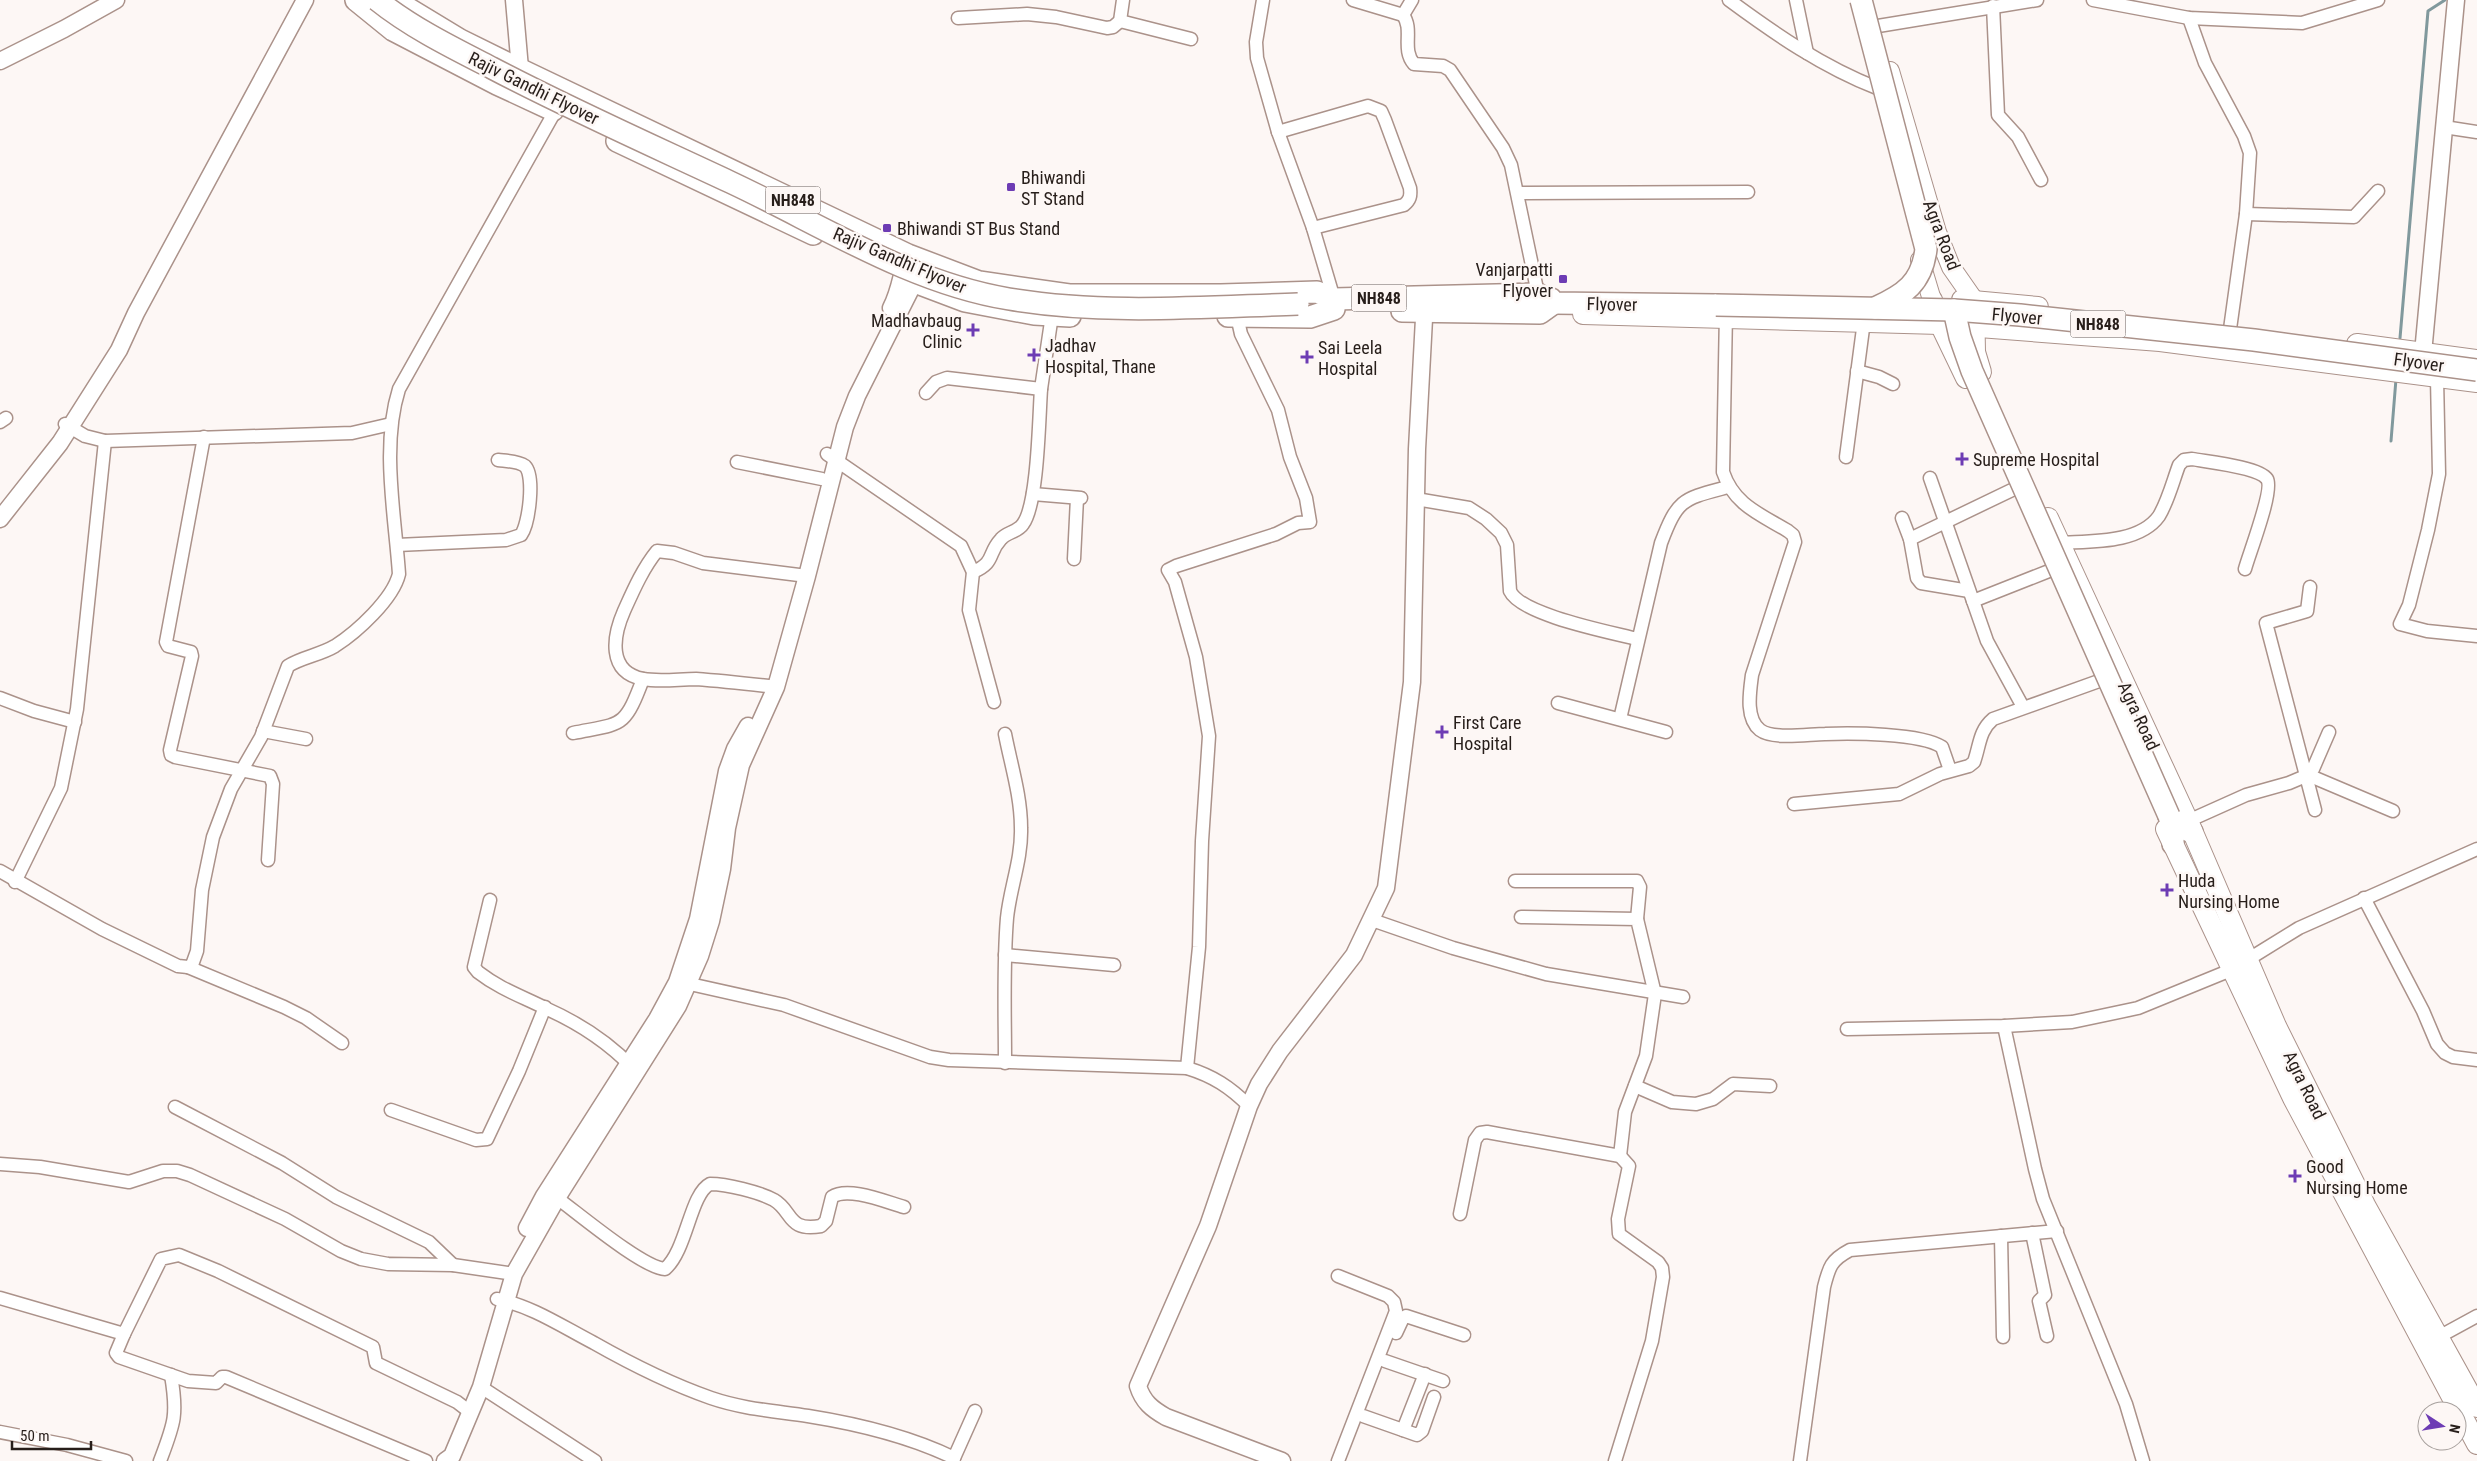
<svg xmlns="http://www.w3.org/2000/svg" width="2477" height="1461" viewBox="0 0 2477 1461" font-family="'Roboto Condensed',sans-serif">
	<style>
		.lines { fill: none; stroke-linecap: round; stroke-linejoin: round }
		.stream { stroke: #81999d; stroke-width: 3 }
		.minor-casing { stroke: #ab928a; stroke-width: 15 }
		.tertiary-casing { stroke: #ab928a; stroke-width: 19 }
		.secondary-casing { stroke: #ab928a; stroke-width: 20 }
		.primary-casing { stroke: #ab928a; stroke-width: 22 }
		.trunk-casing { stroke: #ab928a; stroke-width: 24 }
		.minor { stroke: #fff; stroke-width: 12 }
		.tertiary { stroke: #fff; stroke-width: 16 }
		.secondary { stroke: #fff; stroke-width: 18 }
		.primary { stroke: #fff; stroke-width: 20 }
		.trunk { stroke: #fff; stroke-width: 21 }
		.trunk-bridge-casing { stroke: #ab928a; stroke-width: 24; stroke-linecap: butt }
		.trunk-bridge { stroke: #fff; stroke-width: 21 }
		.poi-dot { fill: #6d3cb4; stroke: #fdf7f5; stroke-width: 2 }
		.labels { text-anchor: middle; dominant-baseline: central; stroke-width: 5; stroke-linejoin: round; paint-order: stroke }
		.shield { fill: #fdf7f5; stroke: #675f5c; stroke-width: 1 }
		.shield-label { font-size: 16px; font-weight: bold; fill: #271e1a }
		.street-label { font-size: 18px; fill: #271e1a; stroke: #fdf7f5 }
		.poi-label { font-size: 18px; fill: #271e1a; stroke: #fdf7f5; text-anchor: start }
	</style>
	<rect width="100%" height="100%" fill="#fdf7f5"/>
	<g class="lines">
		<g class="stream">
			<path d="M2400,338L2428,11L2445,0"/>
			<path d="M2391,441L2396,379"/>
		</g>
		<g class="minor-casing">
			<g id="minor">
				<path d="M1263,0L1256,42L1257,58L1278,132L1313,228L1334,299"/>
				<path d="M1353,0L1403,15C1414,30 1401,49 1414,64L1443,66L1450,70L1503,148L1511,165L1538,294"/>
				<path d="M1729,0C1775,34 1823,67 1877,88L1888,82"/>
				<path d="M1796,0L1807,53"/>
				<path d="M2093,0L2189,18L2302,23L2378,0"/>
				<path d="M1993,6L1998,115L2018,137L2041,180"/>
				<path d="M1403,15L1412,0"/>
				<path d="M958,18L1027,14L1056,17L1107,28L1113,27L1120,21L1123,0"/>
				<path d="M2189,18L2205,63L2244,136L2250,153L2246,214L2230,329"/>
				<path d="M1120,21L1191,39"/>
				<path d="M1878,26L2037,0"/>
				<path d="M2444,127L2477,132"/>
				<path d="M1278,132L1368,106L1381,111L1385,120L1410,188C1411,196 1410,200 1404,205L1313,228"/>
				<path d="M1518,193L1748,192"/>
				<path d="M2246,214L2354,217L2378,191"/>
				<path d="M1726,312L1723,472C1734,505 1760,514 1788,531L1793,535L1795,542L1752,675C1750,691 1745,718 1760,730C1773,740 1809,734 1825,734C1851,733 1921,733 1942,747L1950,770"/>
				<path d="M1857,371L1879,377L1893,384"/>
				<path d="M2437,378L2439,474L2428,530L2409,605L2400,624L2427,631L2477,636"/>
				<path d="M926,393L936,382L947,378L1041,389L1052,315"/>
				<path d="M0,422L6,418"/>
				<path d="M65,424L85,436L105,441L352,433L391,424"/>
				<path d="M204,437L166,642L168,646L191,652L192,656L170,750L171,755L175,757L270,776L273,784L268,860"/>
				<path d="M827,454L961,546L973,572L969,610L994,702"/>
				<path d="M1846,457L1864,321"/>
				<path d="M737,462L822,479"/>
				<path d="M1930,478L1987,641L2023,707"/>
				<path d="M1033,494L1081,498"/>
				<path d="M1416,499L1469,508L1486,519L1501,533L1507,545L1510,591C1521,615 1610,632 1637,639"/>
				<path d="M1902,518L1910,539L1917,578L1921,583L1969,591"/>
				<path d="M1910,539L2014,489"/>
				<path d="M2060,543C2090,541 2139,544 2159,516C2168,501 2173,481 2179,465L2184,460L2192,459C2208,462 2259,467 2267,479C2274,490 2249,554 2245,569"/>
				<path d="M397,545L506,540L521,535C529,524 535,476 525,466C518,461 506,461 498,460"/>
				<path d="M1074,559L1077,498"/>
				<path d="M973,572C996,562 987,554 1001,539C1007,532 1018,532 1023,524C1038,504 1039,417 1041,389"/>
				<path d="M2310,587L2307,611L2266,623L2315,810"/>
				<path d="M1973,601L2049,571"/>
				<path d="M776,687C750,684 723,681 696,679C679,679 660,682 643,679C607,672 613,636 624,611C633,591 643,568 657,551L674,553L703,563L807,576"/>
				<path d="M0,698L34,711L75,722"/>
				<path d="M1558,703L1666,732"/>
				<path d="M1620,719L1661,543C1678,498 1683,499 1728,487"/>
				<path d="M263,731L306,739"/>
				<path d="M573,733C623,723 624,729 643,679"/>
				<path d="M2308,775L2393,811"/>
				<path d="M1794,804L1899,794L1940,774L1969,766L1974,762C1980,745 1979,731 1993,719L2099,681"/>
				<path d="M2188,821L2246,795L2289,783L2308,775L2313,769L2329,732"/>
				<path d="M0,871L102,929L178,966L188,967L192,965L197,951L202,890L213,837L231,789L261,737L288,666C302,657 320,655 335,646C357,632 393,599 399,574C395,515 381,446 399,389L558,106"/>
				<path d="M1515,881H1637L1640,887L1637,919"/>
				<path d="M15,882L61,788L77,709L105,441"/>
				<path d="M2364,898L2423,1011L2437,1044L2445,1053L2453,1057L2477,1060"/>
				<path d="M490,900L474,967L478,972C500,989 521,996 545,1008C579,1023 608,1042 633,1068"/>
				<path d="M1372,920L1453,948L1546,974L1683,997"/>
				<path d="M1005,955L1114,965"/>
				<path d="M188,967L284,1007L306,1018L342,1043"/>
				<path d="M681,982L784,1005L930,1057L949,1060L1187,1068C1213,1076 1230,1087 1249,1106"/>
				<path d="M2004,1026L2035,1169L2043,1199L2126,1404L2143,1461"/>
				<path d="M1847,1029L2004,1026L2072,1022L2138,1008L2231,970L2299,928L2477,849"/>
				<path d="M1005,1063C1005,1015 1003,966 1007,918C1010,888 1022,859 1021,828C1021,796 1011,765 1005,734"/>
				<path d="M1187,1068L1199,947L1202,841L1209,736L1196,657L1175,582L1168,570L1176,566L1276,534L1298,523L1310,522L1306,498L1290,457L1278,410L1241,334L1237,316"/>
				<path d="M1635,1086L1672,1102L1696,1104L1713,1099L1733,1084L1770,1086"/>
				<path d="M175,1107L282,1163L336,1197L429,1242L453,1265"/>
				<path d="M391,1110L476,1140L487,1139L519,1071L545,1007"/>
				<path d="M0,1164L40,1167L129,1182L163,1171H177L190,1175L285,1219L341,1251L361,1259L388,1264L453,1265L514,1274"/>
				<path d="M557,1198C579,1214 643,1268 665,1269C687,1250 690,1194 710,1184C727,1184 759,1192 774,1200C793,1211 787,1232 821,1226L826,1221L832,1197C848,1186 886,1202 904,1207"/>
				<path d="M1460,1214L1475,1140L1480,1133L1487,1132L1620,1156L1625,1112L1646,1056L1655,994L1637,919L1521,917"/>
				<path d="M2032,1233L2045,1295L2039,1301L2047,1336"/>
				<path d="M2001,1236L2003,1337"/>
				<path d="M0,1298L124,1334L161,1259L179,1255L218,1271L373,1347L376,1363L457,1402L470,1412"/>
				<path d="M497,1299C532,1306 563,1327 594,1343C631,1364 671,1384 711,1398C743,1409 775,1411 808,1416C858,1424 909,1436 954,1458L953,1461"/>
				<path d="M1396,1333L1403,1318L1406,1316L1464,1335"/>
				<path d="M124,1334L116,1353L119,1357L188,1381L216,1383L222,1377H226L426,1461"/>
				<path d="M2433,1340L2477,1316"/>
				<path d="M1385,1361L1443,1381"/>
				<path d="M481,1387L595,1461"/>
				<path d="M1363,1416L1417,1435L1422,1431L1434,1397"/>
				<path d="M1403,1430L1425,1374"/>
				<path d="M0,1432L67,1445L126,1461"/>
				<path d="M954,1458L975,1411"/>
				<path d="M160,1461C174,1424 178,1416 171,1375"/>
				<path d="M1338,1461L1396,1311L1394,1302L1388,1296L1338,1276"/>
				<path d="M1615,1461L1652,1341L1663,1277L1662,1268L1658,1262L1619,1234L1618,1219L1629,1166L1620,1156"/>
				<path d="M1800,1461L1824,1287C1829,1267 1831,1260 1850,1250L2057,1231"/>
			</g>
		</g>
		<g class="tertiary-casing">
			<g id="tertiary">
				<path d="M514,0L521,80"/>
				<path d="M0,61L64,29L116,0"/>
				<path d="M891,308C900,291 901,275 907,257"/>
				<path d="M2422,364L2456,0"/>
				<path d="M0,519L60,443L119,350L136,313L305,0"/>
				<path d="M527,1228L544,1196L657,1019L677,982L698,919L727,771L735,749L748,726"/>
				<path d="M445,1461L452,1456L481,1387L514,1274L557,1198L678,1006L700,956L711,921L722,869L727,828L741,765L776,687L807,576L845,427L857,396L920,271"/>
				<path d="M1282,1461L1166,1417C1152,1409 1143,1402 1138,1386L1208,1226L1249,1106L1259,1084L1280,1051L1354,955L1386,888L1412,682L1417,449L1425,300"/>
			</g>
		</g>
		<g class="secondary-casing">
			<g id="secondary">
				<path d="M1890,71L1937,232L1951,267L1974,300"/>
				<path d="M1920,260L1932,300"/>
			</g>
		</g>
		<g class="primary-casing">
			<g id="primary">
				<path d="M1932,300L1940,324L1966,378"/>
				<path d="M1962,300L2038,307"/>
				<path d="M1974,300L1975,352L1981,372"/>
				<path d="M1583,314L1940,324L2160,341L2477,382"/>
				<path d="M2357,344L2477,360"/>
				<path d="M2048,518L2188,821L2276,1026L2365,1205L2477,1407"/>
				<path d="M2166,829L2293,1098L2477,1444"/>
			</g>
		</g>
		<g class="trunk-casing">
			<g id="trunk">
				<path d="M356,0L393,30L497,84L553,110"/>
				<path d="M394,0L460,40L521,70L908,255L979,282L1069,295H1221L1317,292L1334,299L1538,294L1542,298L1551,299L1554,303L1716,305"/>
				<path d="M617,141L813,234"/>
				<path d="M920,284L965,301L1034,314L1070,316"/>
				<path d="M1402,311L1540,313L1554,303"/>
				<path d="M1228,316L1310,317L1334,309"/>
				<path d="M2169,816L2173,824V844"/>
				<path d="M2173,824L2192,832"/>
			</g>
		</g>
		<use href="#minor" class="minor"/>
		<use href="#tertiary" class="tertiary"/>
		<use href="#secondary" class="secondary"/>
		<use href="#primary" class="primary"/>
		<use href="#trunk" class="trunk"/>
		<g class="trunk-bridge-casing">
			<g id="trunk-bridge">
				<path d="M377,0C412,28 453,48 492,68C570,109 651,145 730,182C820,224 910,283 1009,299C1104,315 1202,307 1298,304"/>
				<path d="M1861,0L1926,249C1922,283 1904,295 1875,308"/>
				<path d="M1716,305L1954,310L2020,315L2254,340L2477,370"/>
				<path d="M1954,310L1960,337L1972,371L2169,816"/>
			</g>
		</g>
		<use href="#trunk-bridge" class="trunk-bridge"/>
	</g>
	<g class="poi-dot">
		<rect x="1006" y="182" width="10" height="10" rx="2.5"/>
		<rect x="882" y="223" width="10" height="10" rx="2.5"/>
		<rect x="1558" y="274" width="10" height="10" rx="2.5"/>
		<path d="M970.5 322.5h5v5h5v5h-5v5h-5v-5h-5v-5h5z"/>
		<path d="M1031.5 347.5h5v5h5v5h-5v5h-5v-5h-5v-5h5z"/>
		<path d="M1304.5 349.5h5v5h5v5h-5v5h-5v-5h-5v-5h5z"/>
		<path d="M1959.5 451.5h5v5h5v5h-5v5h-5v-5h-5v-5h5z"/>
		<path d="M1439.5 724.5h5v5h5v5h-5v5h-5v-5h-5v-5h5z"/>
		<path d="M2164.5 882.5h5v5h5v5h-5v5h-5v-5h-5v-5h5z"/>
		<path d="M2292.5 1168.5h5v5h5v5h-5v5h-5v-5h-5v-5h5z"/>
	</g>
	<g class="labels">
		<g class="shield">
			<rect x="765.5" y="186.5" width="55" height="27" rx="4"/>
			<rect x="1351.5" y="284.5" width="55" height="27" rx="4"/>
			<rect x="2070.5" y="310.5" width="55" height="27" rx="4"/>
		</g>
		<g class="shield-label">
			<text x="793" y="200">NH848</text>
			<text x="1379" y="298">NH848</text>
			<text x="2098" y="324">NH848</text>
		</g>
		<g class="street-label">
			<text transform="translate(534 88) rotate(26)">Rajiv Gandhi Flyover</text>
			<text transform="translate(1942 235) rotate(69)">Agra Road</text>
			<text transform="translate(900 260) rotate(23)">Rajiv Gandhi Flyover</text>
			<text transform="translate(1612 304) rotate(1)">Flyover</text>
			<text transform="translate(2017 316) rotate(5)">Flyover</text>
			<text transform="translate(2419 362) rotate(8)">Flyover</text>
			<text transform="translate(2139 716) rotate(65)">Agra Road</text>
			<text transform="translate(2305 1085) rotate(64)">Agra Road</text>
		</g>
		<g class="poi-label">
			<text x="1021" y="177">Bhiwandi<tspan x="1021" dy="21">ST Stand</tspan></text>
			<text x="897" y="228">Bhiwandi ST Bus Stand</text>
			<text x="1553" y="269" text-anchor="end">Vanjarpatti<tspan x="1553" dy="21">Flyover</tspan></text>
			<text x="962" y="320" text-anchor="end">Madhavbaug<tspan x="962" dy="21">Clinic</tspan></text>
			<text x="1045" y="345">Jadhav<tspan x="1045" dy="21">Hospital, Thane</tspan></text>
			<text x="1318" y="347">Sai Leela<tspan x="1318" dy="21">Hospital</tspan></text>
			<text x="1973" y="459">Supreme Hospital</text>
			<text x="1453" y="722">First Care<tspan x="1453" dy="21">Hospital</tspan></text>
			<text x="2178" y="880">Huda<tspan x="2178" dy="21">Nursing Home</tspan></text>
			<text x="2306" y="1166">Good<tspan x="2306" dy="21">Nursing Home</tspan></text>
		</g>
	</g>
	<g transform="translate(2442 1426) rotate(102)"><circle r="24" fill="#fdf7f5" stroke="#a7a09d"/>
	<path d="M0-4L9 19L0 12L-9 19Z" fill="#6d3cb4"/>
	<text y="-8" font-size="14" font-weight="bold" text-anchor="middle" fill="#271e1a">N</text>
	</g>
	<path d="M12 1441v8h79v-8" fill="none" stroke="#271e1a" stroke-width="2.5"/>
	<text x="20" y="1441" font-size="15" fill="#271e1a" stroke="#fdf7f5" stroke-width="4" paint-order="stroke">50 m</text>
</svg>
